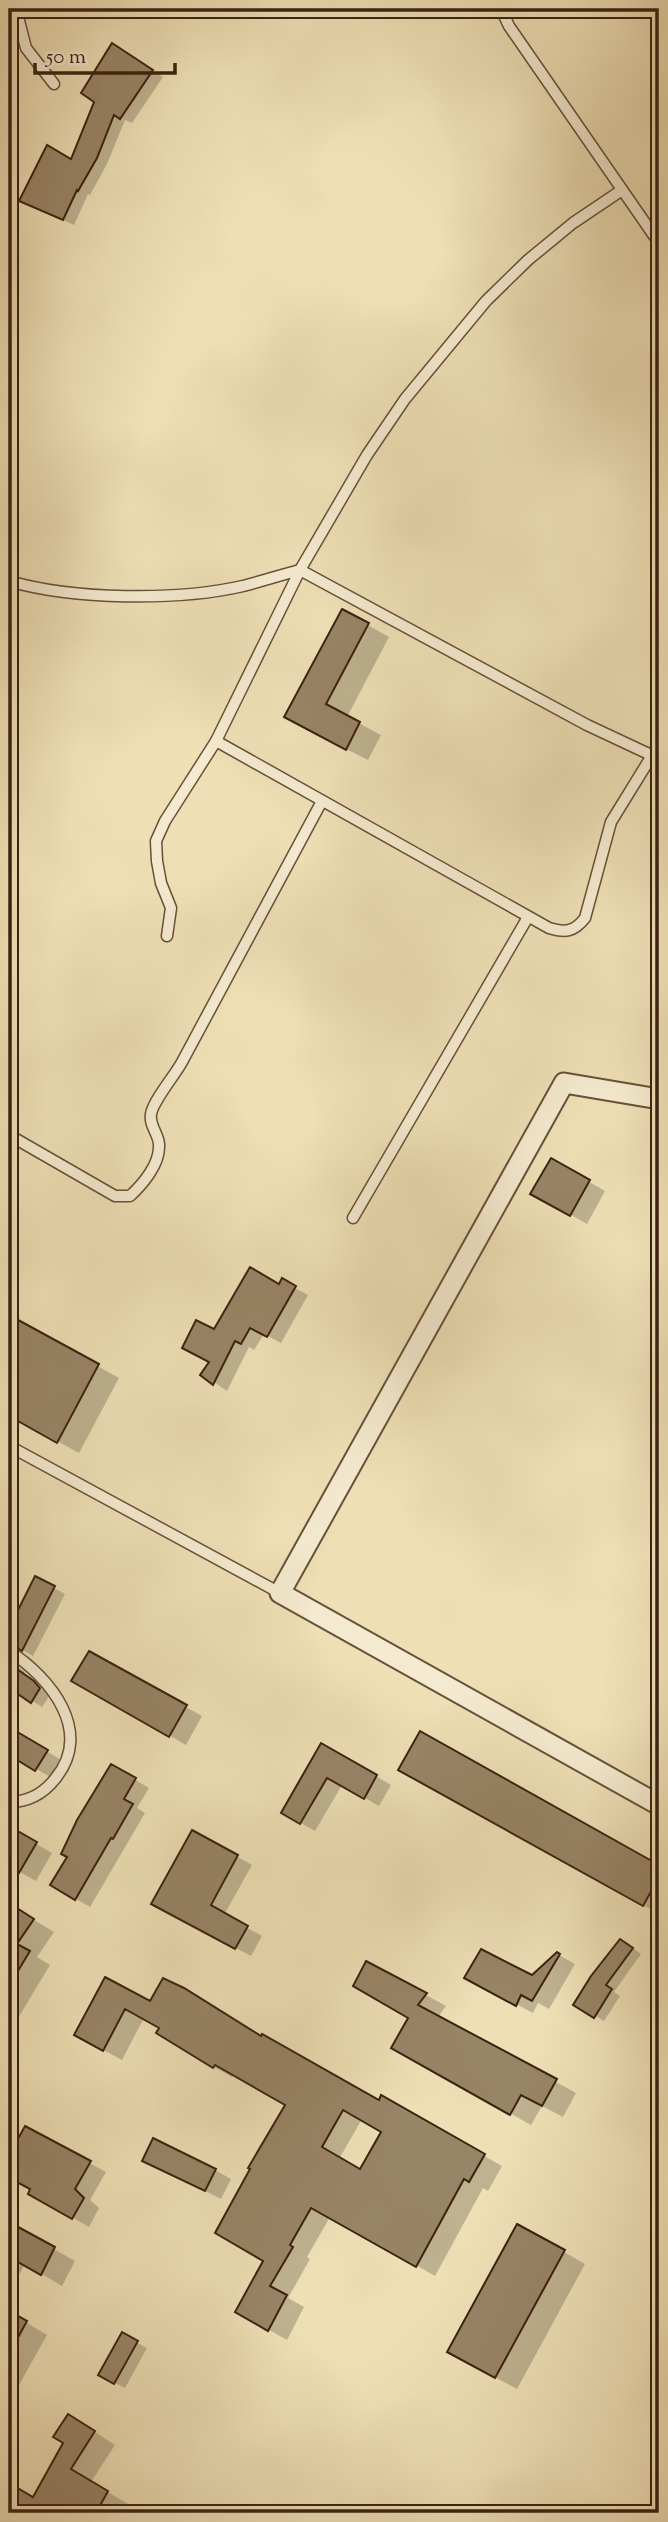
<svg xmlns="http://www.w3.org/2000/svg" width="668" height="2522" viewBox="0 0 668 2522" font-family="'Sorts Mill Goudy',serif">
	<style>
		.shadow { fill: #0003; fill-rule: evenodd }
		.building { fill: #988466; stroke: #3b2110; stroke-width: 2; fill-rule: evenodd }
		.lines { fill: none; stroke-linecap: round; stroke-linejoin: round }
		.service-casing { stroke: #685039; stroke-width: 13 }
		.minor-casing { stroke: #685039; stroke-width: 23 }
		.service { stroke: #f4eacf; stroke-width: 10 }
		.minor { stroke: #f4eacf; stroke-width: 19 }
	</style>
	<rect width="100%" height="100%" fill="#eedfb5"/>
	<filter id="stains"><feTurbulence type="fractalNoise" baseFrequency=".00286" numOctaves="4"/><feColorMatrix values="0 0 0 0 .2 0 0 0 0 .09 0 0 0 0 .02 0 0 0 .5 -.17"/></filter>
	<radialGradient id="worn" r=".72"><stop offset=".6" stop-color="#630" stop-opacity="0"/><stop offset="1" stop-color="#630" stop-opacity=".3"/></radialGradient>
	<g class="shadow">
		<path d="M123,51L163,77L132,123L125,120L107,164L90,195L88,194L74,225L32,206L72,162Z"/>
		<path d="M9,146L19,151L11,170L9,169Z"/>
		<path d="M343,611L389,637L347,717L381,735L368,760L307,729Z"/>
		<path d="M551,1160L605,1191L587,1224L533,1193Z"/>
		<path d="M282,1281L308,1295L281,1343L264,1334L254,1350L249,1347L227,1391L202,1374L211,1362L214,1332L280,1286Z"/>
		<path d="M9,1317L119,1378L79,1453L9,1415Z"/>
		<path d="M36,1578L65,1594L33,1656L21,1649L14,1652L12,1658L15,1665L25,1672L23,1675L50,1695L42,1707L9,1686V1632Z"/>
		<path d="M89,1653L202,1716L186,1745L73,1681Z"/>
		<path d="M9,1729L63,1761L52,1778L9,1753Z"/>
		<path d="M420,1733L659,1867V1914L401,1769Z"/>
		<path d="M322,1745L391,1785L379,1806L342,1785L315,1831L283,1813Z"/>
		<path d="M112,1766L149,1788L137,1808L145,1813L90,1907L52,1885L69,1856Z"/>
		<path d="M9,1828L52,1853L36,1881L9,1866Z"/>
		<path d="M193,1832L252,1865L224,1915L262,1936L251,1956L168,1912Z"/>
		<path d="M11,1906L54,1932L37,1957L50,1965L9,2033V1910Z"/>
		<path d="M630,1946L641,1954L614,1992L620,1996L604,2021L576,2004Z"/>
		<path d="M557,1954L575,1964L549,2009L538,2003L533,2013L482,1986L532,1977Z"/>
		<path d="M367,1963L446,2006L438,2017L576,2093L563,2117L542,2106L531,2125L393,2047L410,2017Z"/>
		<path d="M106,1979L150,2003L262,2037L379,2102L382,2098L502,2166L488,2191L483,2188L435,2276L330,2217L307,2257L310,2259L288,2298L304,2307L287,2340L237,2312L266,2260L287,2104L234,2074L232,2077L214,2067L159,2032L161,2028L144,2018L122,2060L94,2045ZM362,2119L383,2131L361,2171L339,2159Z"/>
		<path d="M26,2129L106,2172L90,2200L99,2208L89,2227L30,2193L32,2189L9,2176V2159Z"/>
		<path d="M144,2160L215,2170L231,2179L221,2199Z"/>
		<path d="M9,2224L75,2261L62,2286L25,2264L9,2293Z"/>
		<path d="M564,2252L585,2264L517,2389L470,2364Z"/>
		<path d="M9,2312L47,2335L15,2392L9,2388Z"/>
		<path d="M122,2335L147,2348L125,2388L100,2375Z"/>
		<path d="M89,2428L115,2445L91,2482L128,2504L123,2513H9V2485L34,2499Z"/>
	</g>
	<g class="building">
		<path d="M112,43L153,70L120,119L114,115L97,158L78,191L77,190L63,220L19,201L47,145L71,159L94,102L81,93Z"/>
		<path d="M342,609L369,623L326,704L360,722L346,750L284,717Z"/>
		<path d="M551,1158L590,1180L570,1216L530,1194Z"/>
		<path d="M250,1267L279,1284L282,1278L296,1286L267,1337L250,1328L241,1344L235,1341L213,1385L200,1375L209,1362L182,1348L196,1320L214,1329Z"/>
		<path d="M9,1315L99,1364L57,1443L9,1416Z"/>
		<path d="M35,1576L55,1586L22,1651L9,1644V1628Z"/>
		<path d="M89,1651L187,1705L169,1737L71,1681Z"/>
		<path d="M9,1660L15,1665L14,1667L34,1681L40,1688L31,1703L9,1688Z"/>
		<path d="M9,1727L48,1750L35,1771L9,1755Z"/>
		<path d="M420,1731L659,1865V1877L643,1906L398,1770Z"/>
		<path d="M321,1743L377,1775L364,1799L327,1778L300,1824L281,1813Z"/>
		<path d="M111,1764L136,1778L124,1799L133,1804L113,1839L111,1838L75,1900L50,1885L67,1857L61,1854L77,1820Z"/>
		<path d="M9,1826L37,1842L19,1873L9,1868Z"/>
		<path d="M192,1830L238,1855L211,1905L248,1926L235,1949L151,1904Z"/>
		<path d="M9,1903L34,1919L17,1944L30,1951L9,1986Z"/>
		<path d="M620,1939L633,1948L606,1985L612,1989L594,2018L573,2005L591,1976Z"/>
		<path d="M481,1949L532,1975L557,1952L560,1954L532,2001L521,1995L516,2006L464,1978Z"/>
		<path d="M366,1961L427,1993L418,2005L557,2079L542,2106L521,2095L510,2115L391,2048L408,2018L353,1986Z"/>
		<path d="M105,1977L150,2001L163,1978L184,1988L261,2036L262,2034L379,2100L381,2095L485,2154L469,2182L464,2179L416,2267L311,2208L290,2245L293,2247L270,2286L287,2295L268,2331L235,2312L263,2261L215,2233L250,2169L248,2168L285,2105L215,2065L213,2068L156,2033L159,2028L125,2009L103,2051L74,2035ZM343,2110L381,2132L360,2169L322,2147Z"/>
		<path d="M25,2126L91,2161L75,2189L84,2198L72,2219L28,2194L30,2189L9,2178V2155Z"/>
		<path d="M153,2138L216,2169L205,2191L142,2161Z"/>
		<path d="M9,2222L55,2247L41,2275L9,2257Z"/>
		<path d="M517,2224L565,2250L495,2378L447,2352Z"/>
		<path d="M9,2311L27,2321L9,2354Z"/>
		<path d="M122,2332L138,2341L114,2384L98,2375Z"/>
		<path d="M68,2414L95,2431L71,2469L108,2491L96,2513H9V2483L33,2497L63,2443L53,2437Z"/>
	</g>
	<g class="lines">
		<g class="service-casing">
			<g id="service">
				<path d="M16,9L26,48L54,84"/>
				<path d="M501,9L509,26L659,243"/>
				<path d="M9,581C74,600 177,601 243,586C262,581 281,575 300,570L587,725L651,755"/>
				<path d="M216,741L549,928C565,933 574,932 585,918L611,822L659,744"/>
				<path d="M167,936L171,908L161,883L157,861L156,841L165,821L216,741L300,570L367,455L405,399L486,301L528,260L573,223L622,190"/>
				<path d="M9,1135L115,1196H130C143,1184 160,1164 159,1145C159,1134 149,1126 151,1114C153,1101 175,1075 182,1062L322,801"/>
				<path d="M353,1218L528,917"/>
				<path d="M9,1446L280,1593"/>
				<path d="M9,1651C51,1678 94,1732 55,1779C43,1794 28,1802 9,1802"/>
			</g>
		</g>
		<g class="minor-casing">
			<path id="minor" d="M659,1099L564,1083L280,1593L659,1805"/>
		</g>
		<use href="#service" class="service"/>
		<use href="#minor" class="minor"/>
	</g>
	<rect width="668" height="2522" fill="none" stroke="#eedfb5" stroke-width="35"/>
	<rect x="10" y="10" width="647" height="2501" fill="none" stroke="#3b2110" stroke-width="3.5"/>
	<rect x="18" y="18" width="633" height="2487" fill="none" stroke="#3b2110" stroke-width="2"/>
	<path d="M35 63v10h140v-10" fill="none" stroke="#3b2110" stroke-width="3.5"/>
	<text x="46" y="63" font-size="21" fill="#3b2110" stroke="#f4eacf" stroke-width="5" paint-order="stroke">50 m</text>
	<rect width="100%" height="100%" filter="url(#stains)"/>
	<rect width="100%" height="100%" fill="url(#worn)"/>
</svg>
